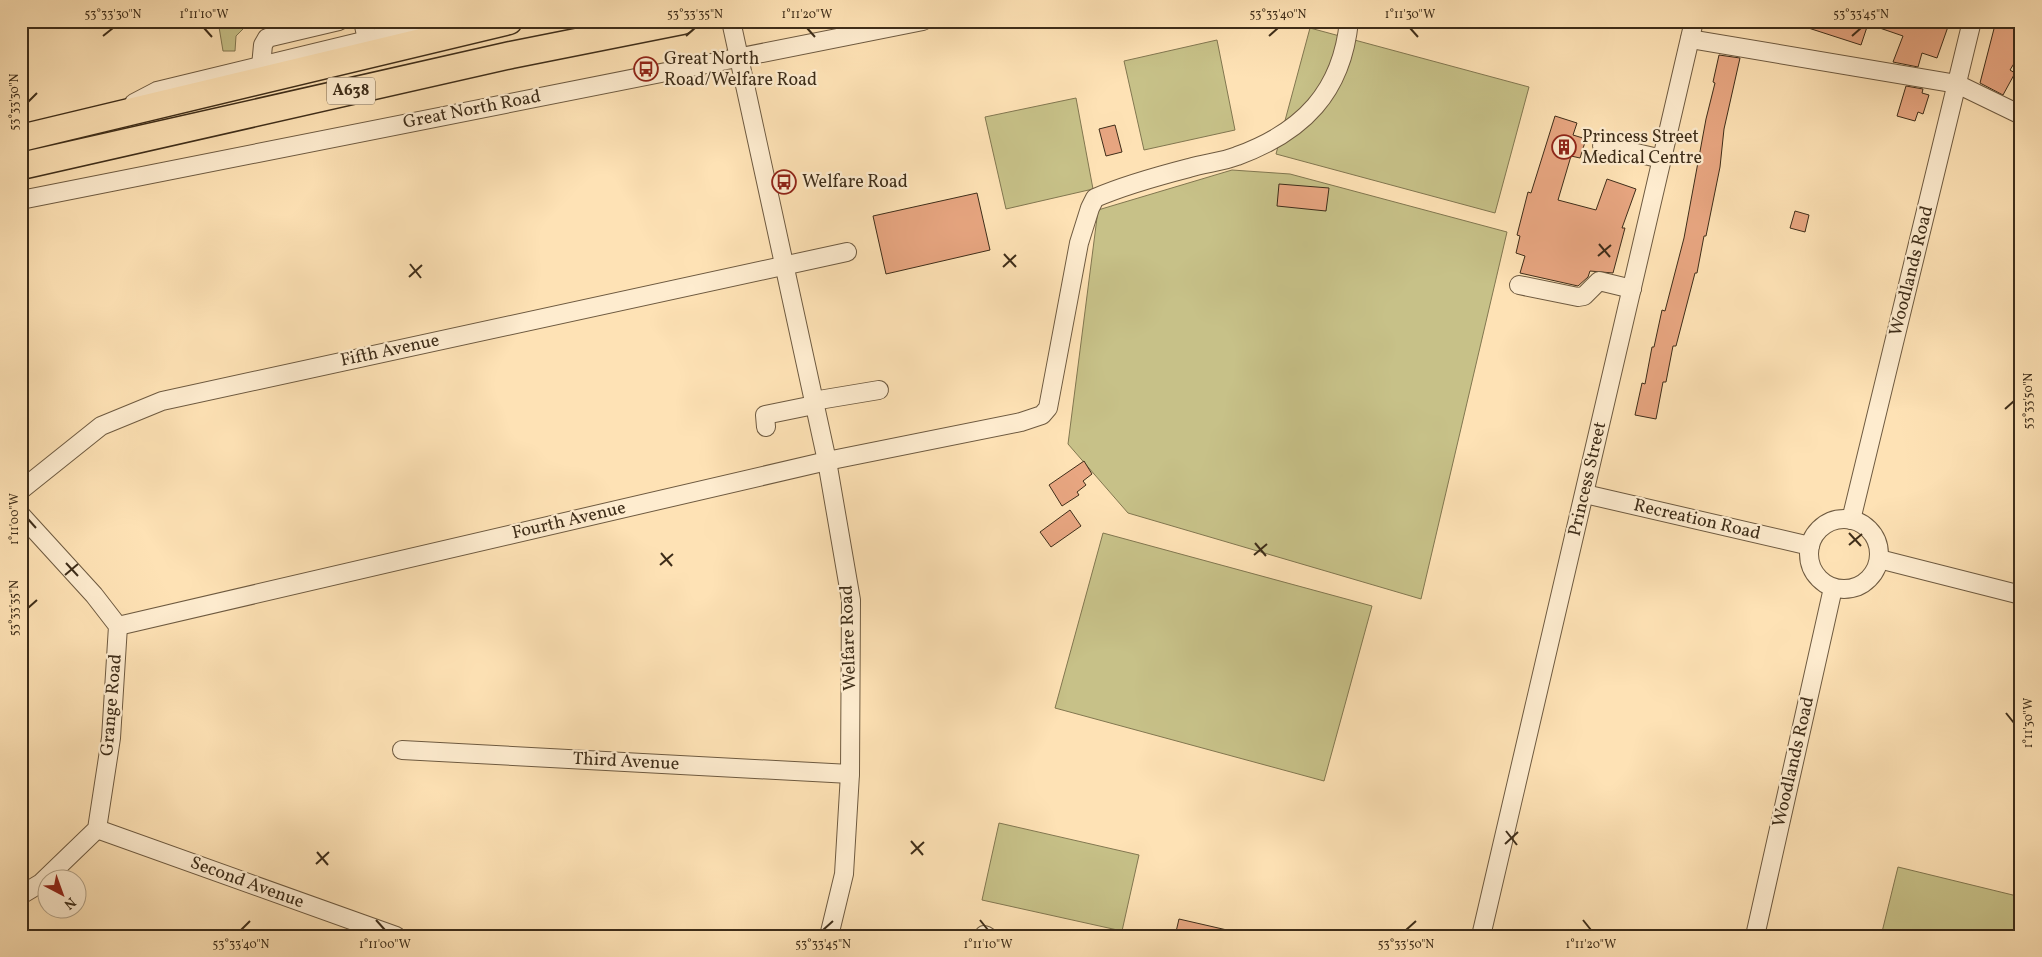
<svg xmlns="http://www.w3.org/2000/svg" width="2042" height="957" viewBox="0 0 2042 957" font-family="Vollkorn,serif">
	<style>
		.green { fill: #c7c188; stroke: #827750 }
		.building { fill: #e8a681; stroke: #3e2d19 }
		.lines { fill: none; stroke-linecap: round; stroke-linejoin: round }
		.minor-casing { stroke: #6e5a40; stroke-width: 20 }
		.highway-casing { stroke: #3e2d19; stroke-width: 29 }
		.minor { stroke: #feeccf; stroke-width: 18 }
		.highway { stroke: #fee2b5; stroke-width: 26 }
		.ticks { fill: none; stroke: #3e2d19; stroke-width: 2 }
		.labels { text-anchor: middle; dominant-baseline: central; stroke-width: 4.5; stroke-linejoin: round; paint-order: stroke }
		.shield { fill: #feeccf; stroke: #786650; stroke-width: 1 }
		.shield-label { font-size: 16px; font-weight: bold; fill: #3e2d19 }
		.poi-label { font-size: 18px; fill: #3e2d19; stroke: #feeccf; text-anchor: start }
		.street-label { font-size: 18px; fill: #3e2d19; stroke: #feeccf }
		.neatline { fill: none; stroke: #3e2d19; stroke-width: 2 }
		.ticks-label { font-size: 12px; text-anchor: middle; fill: #3e2d19 }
	</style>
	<rect width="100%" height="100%" fill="#fee2b5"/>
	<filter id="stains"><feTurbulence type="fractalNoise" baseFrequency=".004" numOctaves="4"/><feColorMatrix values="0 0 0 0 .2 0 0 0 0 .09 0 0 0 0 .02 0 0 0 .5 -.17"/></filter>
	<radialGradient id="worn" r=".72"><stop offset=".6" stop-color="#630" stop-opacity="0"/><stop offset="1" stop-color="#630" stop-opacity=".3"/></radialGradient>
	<g class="green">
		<path d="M218,21H251L236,36L235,51H223Z"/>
		<path d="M1310,28L1529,87L1495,213L1276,154Z"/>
		<path d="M1217,40L1235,130L1144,150L1124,61Z"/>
		<path d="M1076,98L1093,189L1006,209L985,117Z"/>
		<path d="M1232,170L1290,174L1507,232L1421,599L1128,513L1068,444L1098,210Z"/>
		<path d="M1103,533L1372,606L1324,781L1055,708Z"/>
		<path d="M999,823L1139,855L1122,931L982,900Z"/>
		<path d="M1898,867L2021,897V936H1881Z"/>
	</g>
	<g class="building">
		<path d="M1796,21H1950L1937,58L1922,53L1918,67L1893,62L1903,36L1868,24L1861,45L1796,24Z"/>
		<path d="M1996,21H2021V52L2010,70L2015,73L2003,95L1980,83Z"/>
		<path d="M1719,55L1740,58L1724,129L1720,167L1706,236H1704L1697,273H1695L1676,346H1673L1666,382H1663L1656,419L1635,415L1642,383L1645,384L1652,347H1654L1662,310L1665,311L1684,238L1706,119L1715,83L1713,82Z"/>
		<path d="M1906,86L1923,89L1922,93L1929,95L1923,114L1918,112L1915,121L1897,116Z"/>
		<path d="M1555,116L1577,123L1573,135L1586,139L1580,158L1571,156L1558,200L1596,210L1607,179L1636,189L1622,228H1625L1613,273L1590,271L1588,277L1578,286L1520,273L1525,256L1516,253L1520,236L1517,235L1528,192L1531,193Z"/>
		<path d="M1115,125L1122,152L1106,156L1099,129Z"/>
		<path d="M1279,184L1329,188L1326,211L1277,206Z"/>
		<path d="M977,193L990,250L886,274L873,216Z"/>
		<path d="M1795,211L1809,215L1805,232L1790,228Z"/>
		<path d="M1084,461L1092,474L1083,481L1086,485L1077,492L1079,495L1062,506L1049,485Z"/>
		<path d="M1070,510L1081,526L1051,547L1040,532Z"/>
		<path d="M1179,919L1227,930V936H1175Z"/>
	</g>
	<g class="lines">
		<g class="minor-casing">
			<g id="minor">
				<path d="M363,21L367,40"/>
				<path d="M731,21L827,461L851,600L850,774L844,874L829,936"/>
				<path d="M1690,39L1957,84L2021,115"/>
				<path d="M261,66L263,45L267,38L339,21"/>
				<path d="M134,103L157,91L380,37L440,25"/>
				<path d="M1602,145L1662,159"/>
				<path d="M21,200L923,21"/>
				<path d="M1519,285L1578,297L1584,296L1599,281L1632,289"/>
				<path d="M813,401L879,390"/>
				<path d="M766,427L765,415L814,405"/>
				<path d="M21,490L101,426L162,401L847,252"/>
				<path d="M1585,494L1810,546"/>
				<path d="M21,515L94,595L118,626L111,738L97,829L41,883L21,895"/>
				<circle cx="1844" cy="554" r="35"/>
				<path d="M1851,520L1972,21"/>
				<path d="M1879,559L2021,595"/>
				<path d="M118,626L827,461L1021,422L1042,415L1048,408L1079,243L1090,208L1095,198C1125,185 1158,176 1189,168C1205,163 1222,162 1237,156C1303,132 1342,92 1349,21"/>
				<path d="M402,750L850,774"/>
				<path d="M97,829L396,936"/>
				<path d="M984,935L987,936"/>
				<path d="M1481,936L1694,21"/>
				<path d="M1755,936L1833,588"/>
			</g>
		</g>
		<g class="highway-casing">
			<g id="highway">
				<path d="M21,138L509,21"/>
				<path d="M21,166L511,55L682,21"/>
			</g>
		</g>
		<use href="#minor" class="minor"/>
		<use href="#highway" class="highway"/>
	</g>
	<path class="ticks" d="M204,28L212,37M807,28L815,37M1410,28L1418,37M103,36L113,28M686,36L695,28M1269,36L1278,28M1852,36L1861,28M28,102L37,93M1599,244L1610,257M1004,254L1016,267M1598,256L1611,245M410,264L421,278M1003,267L1016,255M409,277L422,265M2005,409L2014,401M28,519L36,528M1849,533L1861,546M1255,543L1266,556M1849,545L1862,534M661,553L672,566M1254,555L1267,544M66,563L78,576M660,565L673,554M65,575L78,564M28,608L37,600M2006,713L2014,723M1506,831L1517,845M911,841L923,855M1505,844L1518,832M317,852L328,865M911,854L924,842M316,864L329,852M376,920L385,930M980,920L988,930M1583,920L1591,930M241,930L250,921M823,930L833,921M1406,930L1416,921"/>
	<defs>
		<g id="bus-ring" transform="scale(1.25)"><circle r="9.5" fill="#feeccf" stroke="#8f2418" stroke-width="1.5"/><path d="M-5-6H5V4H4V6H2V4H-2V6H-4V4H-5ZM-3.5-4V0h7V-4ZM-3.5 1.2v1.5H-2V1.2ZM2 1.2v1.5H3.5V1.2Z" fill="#8f2418"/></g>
		<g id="building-ring" transform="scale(1.25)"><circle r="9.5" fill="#feeccf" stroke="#8f2418" stroke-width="1.5"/><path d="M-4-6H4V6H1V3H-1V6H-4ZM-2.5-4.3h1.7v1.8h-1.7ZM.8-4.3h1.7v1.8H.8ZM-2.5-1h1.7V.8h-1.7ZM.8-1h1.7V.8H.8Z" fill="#8f2418"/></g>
	</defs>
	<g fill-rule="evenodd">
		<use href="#bus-ring" x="646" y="69"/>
		<use href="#building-ring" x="1564" y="147"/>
		<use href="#bus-ring" x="784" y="182"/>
	</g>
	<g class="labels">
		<rect class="shield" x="327" y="77.5" width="48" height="27" rx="4"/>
		<g class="shield-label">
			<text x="351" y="91">A638</text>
		</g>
		<g class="poi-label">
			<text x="664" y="59">Great North<tspan x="664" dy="21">Road/Welfare Road</tspan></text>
			<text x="1582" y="137">Princess Street<tspan x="1582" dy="21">Medical Centre</tspan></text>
			<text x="802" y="182">Welfare Road</text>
		</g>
		<g class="street-label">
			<text transform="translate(472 110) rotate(-11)">Great North Road</text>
			<text transform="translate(1912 271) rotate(-76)">Woodlands Road</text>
			<text transform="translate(390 351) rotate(-12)">Fifth Avenue</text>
			<text transform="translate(1588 479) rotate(-77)">Princess Street</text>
			<text transform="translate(1697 520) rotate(13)">Recreation Road</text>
			<text transform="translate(569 521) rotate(-13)">Fourth Avenue</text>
			<text transform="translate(849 638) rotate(-92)">Welfare Road</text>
			<text transform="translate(112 705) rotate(-85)">Grange Road</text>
			<text transform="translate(626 762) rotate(3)">Third Avenue</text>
			<text transform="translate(1794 762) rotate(-77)">Woodlands Road</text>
			<text transform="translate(247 883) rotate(20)">Second Avenue</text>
		</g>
	</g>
	<rect width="2042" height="957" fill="none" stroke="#fee2b5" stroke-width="55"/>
	<g transform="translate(62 894) rotate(139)"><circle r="24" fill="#feeccf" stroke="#b1a086"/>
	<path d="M0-4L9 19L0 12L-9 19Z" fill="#8f2418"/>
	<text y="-8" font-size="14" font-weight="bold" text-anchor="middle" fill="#3e2d19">N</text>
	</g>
	<rect x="28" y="28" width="1986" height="902" class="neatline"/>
	<g class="ticks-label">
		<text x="113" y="18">53°33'30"N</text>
		<text x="204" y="18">1°11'10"W</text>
		<text x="695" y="18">53°33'35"N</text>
		<text x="807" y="18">1°11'20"W</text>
		<text x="1278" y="18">53°33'40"N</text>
		<text x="1410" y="18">1°11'30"W</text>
		<text x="1861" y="18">53°33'45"N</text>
		<text transform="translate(14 102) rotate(-90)" y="4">53°33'30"N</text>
		<text transform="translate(2028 401) rotate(-90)" y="4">53°33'50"N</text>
		<text transform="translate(14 519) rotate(-90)" y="4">1°11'00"W</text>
		<text transform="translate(14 608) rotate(-90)" y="4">53°33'35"N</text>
		<text transform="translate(2028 723) rotate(-90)" y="4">1°11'30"W</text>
		<text x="241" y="948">53°33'40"N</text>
		<text x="385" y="948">1°11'00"W</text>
		<text x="823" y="948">53°33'45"N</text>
		<text x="988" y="948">1°11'10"W</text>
		<text x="1406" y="948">53°33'50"N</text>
		<text x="1591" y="948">1°11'20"W</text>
	</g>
	<rect width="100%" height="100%" filter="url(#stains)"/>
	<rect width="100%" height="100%" fill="url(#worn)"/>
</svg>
